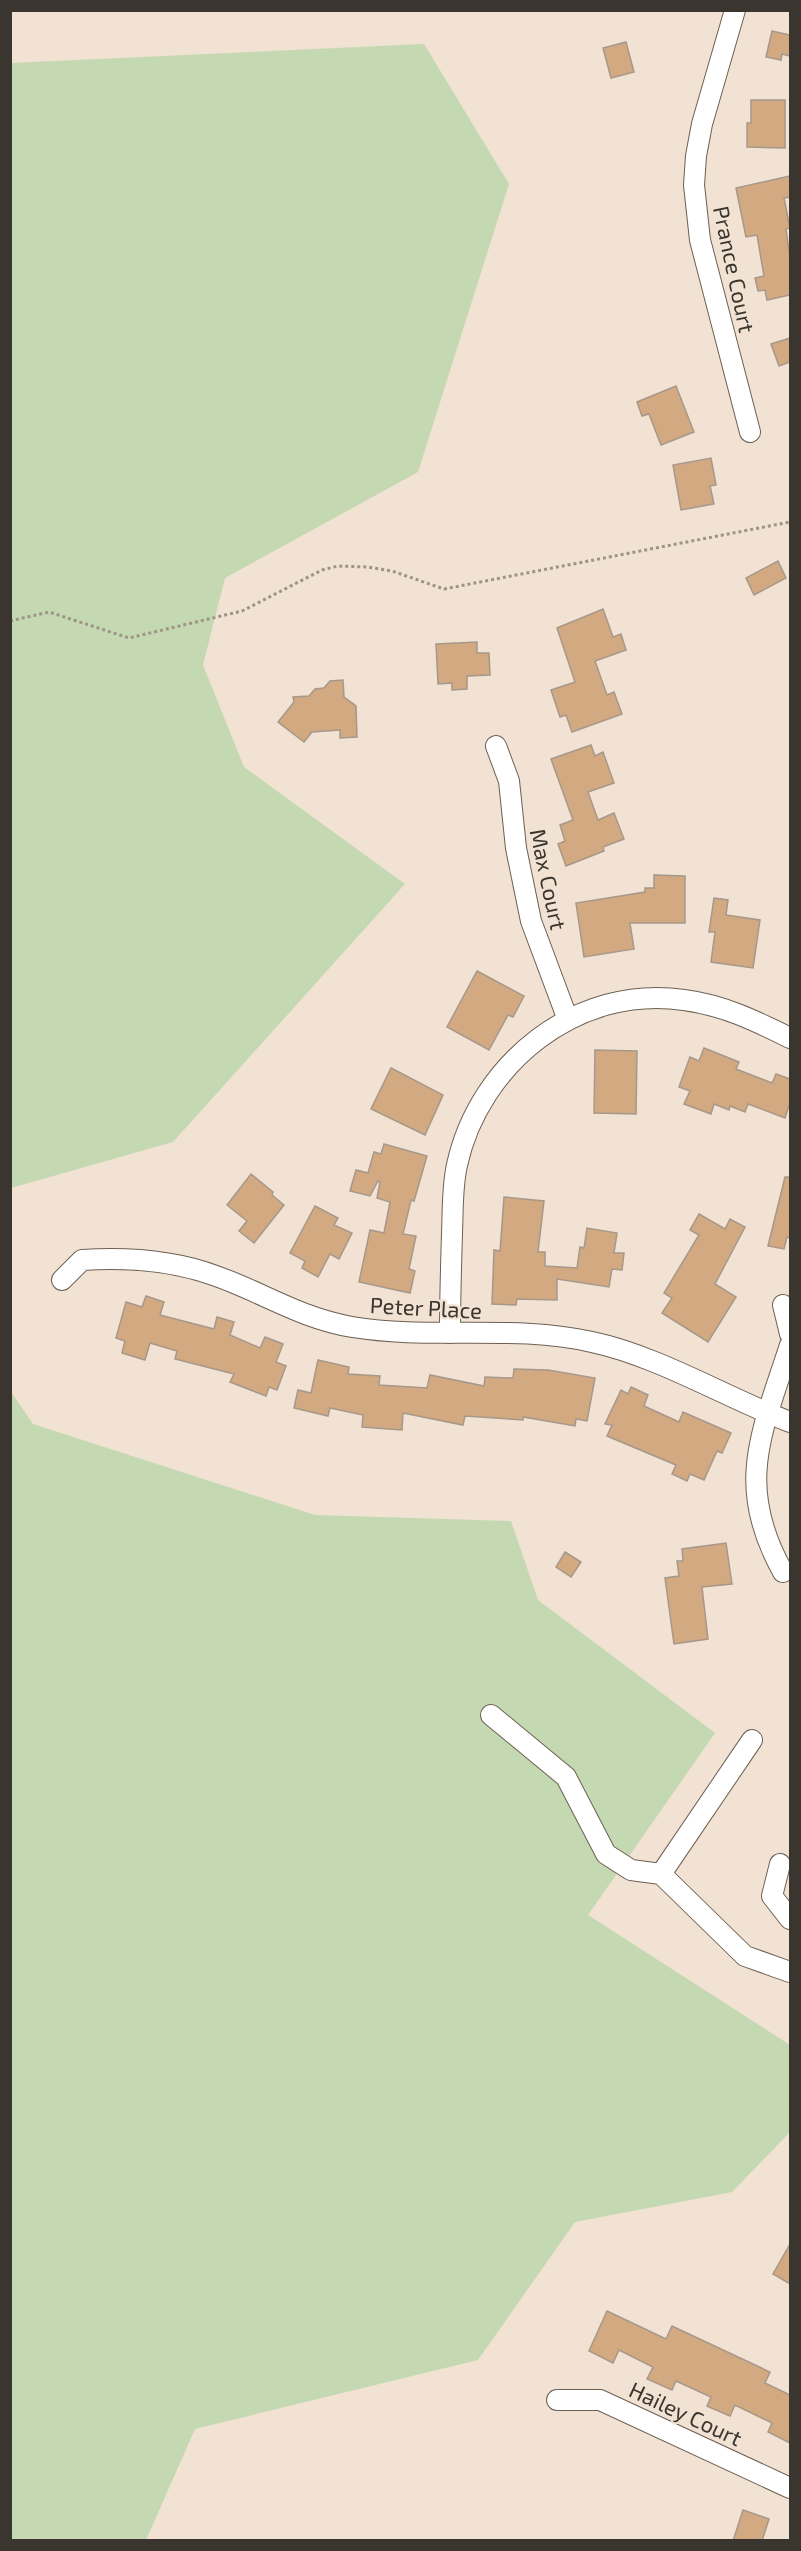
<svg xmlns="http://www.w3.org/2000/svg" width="801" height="2551" viewBox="0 0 801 2551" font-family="'Exo 2',sans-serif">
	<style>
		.green { fill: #c4d9b1 }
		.building { fill: #d2a981; stroke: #a6988a; stroke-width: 1.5 }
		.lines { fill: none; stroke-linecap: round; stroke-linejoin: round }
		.minor-casing { stroke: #6d6053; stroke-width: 22 }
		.path { stroke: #9e9388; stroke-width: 3; stroke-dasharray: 3 3; stroke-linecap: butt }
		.minor { stroke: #fff; stroke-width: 20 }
		.labels { text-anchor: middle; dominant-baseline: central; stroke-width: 4.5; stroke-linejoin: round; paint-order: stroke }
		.street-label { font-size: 22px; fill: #3b352f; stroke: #f1e2d3 }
	</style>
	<rect width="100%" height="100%" fill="#f1e2d3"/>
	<g class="green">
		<path d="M424,44L509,184L418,472L225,578L203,665L244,767L405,884L173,1142L11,1188V63Z"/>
		<path d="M10,1390L33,1424L315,1515L511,1521L538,1600L715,1733L588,1915L790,2045V2132L732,2192L575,2222L478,2360L195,2429L146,2540H11Z"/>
	</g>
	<g class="building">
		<path d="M772,31L790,35V56L782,54L781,60L766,57Z"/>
		<path d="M626,42L634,72L611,78L603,48Z"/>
		<path d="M751,100H785V148L747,147V123H751Z"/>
		<path d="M790,176V197L784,198L790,228L786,229L790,258V295L767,300L765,290L758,291L755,278L764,276L757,235L746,237L736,188Z"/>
		<path d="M790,338V362L779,366L771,344Z"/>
		<path d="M676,386L694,432L661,445L649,414L642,416L637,402Z"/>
		<path d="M711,458L716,485L710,486L714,504L681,510L673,465Z"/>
		<path d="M778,561L786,578L754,595L746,578Z"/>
		<path d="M603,609L613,637L621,634L626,650L595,661L607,695L614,692L622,714L572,732L566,715L560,717L551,690L575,682L557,628Z"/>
		<path d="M477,642V653H489L490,675L467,676V689L452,690V683L438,684L436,644Z"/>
		<path d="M343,680L344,697L356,706L357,737L340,738V730L312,732L304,742L278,722L294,702L293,697L309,696L315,689L324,688L330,681Z"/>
		<path d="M591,745L595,756L603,752L614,783L588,792L598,820L614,813L624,839L603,847L604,851L566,866L558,844L565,841L560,825L573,820L551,759Z"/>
		<path d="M654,875L685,876V923H630L634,949L584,957L576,903L645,892V888H654Z"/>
		<path d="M714,898L728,900L726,915L760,920L753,968L711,962L715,932H709Z"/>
		<path d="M477,971L524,996L513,1017L508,1015L489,1050L447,1027Z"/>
		<path d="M704,1048L739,1062L736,1069L772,1083L776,1074L790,1079V1103L785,1118L748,1104L745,1112L730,1106L729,1110L714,1104L711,1114L684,1104L690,1091L679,1087L690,1057L699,1061Z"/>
		<path d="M595,1050L637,1051L636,1114L594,1113Z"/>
		<path d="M391,1068L443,1095L425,1135L371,1109Z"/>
		<path d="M384,1144L427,1156L414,1201L411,1200L403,1234L416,1236L409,1269L415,1271L410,1293L359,1282L370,1230L384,1233L390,1202L377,1198L380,1182L378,1181L370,1196L350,1191L356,1170L368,1173L374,1152L381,1154Z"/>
		<path d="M251,1174L273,1192L272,1195L284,1205L254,1243L239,1231L247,1221L227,1205Z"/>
		<path d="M785,1177H790V1238L787,1237L784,1249L768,1246Z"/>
		<path d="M504,1197L544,1201L538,1252H545V1266L577,1268L580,1247L584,1248L587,1228L617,1233L614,1253H624L622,1270L612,1269L609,1287L557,1279V1300L517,1299L516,1305L492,1304L494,1250L500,1251Z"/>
		<path d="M315,1206L338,1218L334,1225L352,1233L339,1259L330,1254L318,1277L302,1268L305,1261L290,1253Z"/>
		<path d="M699,1214L725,1229L730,1219L745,1227L715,1284L736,1297L708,1342L662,1313L672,1298L664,1293L699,1235L690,1230Z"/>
		<path d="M146,1296L164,1302L160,1315L214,1329L217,1317L234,1322L230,1335L260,1348L265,1337L283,1344L276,1362L286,1366L277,1390L269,1387L266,1396L230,1382L234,1374L175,1359L177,1351L150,1343L145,1360L122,1353L125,1341L116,1338L126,1302L142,1307Z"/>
		<path d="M318,1360L349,1367L348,1374L380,1376L379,1385L427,1388L430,1375L484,1386L485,1377L513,1378L514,1369L548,1370L595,1378L587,1421L576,1419L575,1426L523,1417V1420L465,1416L463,1425L403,1413L402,1430L362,1427L363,1415L330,1408L328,1416L294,1408L298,1390L311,1393Z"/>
		<path d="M631,1387L648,1395L644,1406L679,1422L683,1412L731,1433L722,1453L717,1451L704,1480L690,1474L687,1481L672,1474L676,1465L607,1436L612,1425L605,1424L621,1390L628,1394Z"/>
		<path d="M726,1543L732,1584L702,1587L708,1639L674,1644L665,1578L679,1576L677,1561H683L682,1549Z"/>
		<path d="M565,1552L581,1562L571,1577L556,1567Z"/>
		<path d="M790,2244V2284L773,2274Z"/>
		<path d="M607,2311L666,2339L672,2326L770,2372L765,2383L790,2395V2443L768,2432L772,2423L735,2405L730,2416L707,2406L711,2397L676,2381L672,2390L647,2379L653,2367L619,2350L613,2363L589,2351Z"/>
		<path d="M743,2510L769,2519L762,2541H733Z"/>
	</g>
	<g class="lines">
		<g class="minor-casing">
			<g id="minor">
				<path d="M735,10L702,124L696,156L694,185L700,240L750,432"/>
				<path d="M496,746L509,781L516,848L531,921L568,1020"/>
				<path d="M62,1280L82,1260C128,1257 173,1260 216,1276C264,1293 300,1318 352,1327C431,1340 514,1324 592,1342C658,1356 727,1398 790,1422"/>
				<path d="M783,1305L790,1334"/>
				<path d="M450,1333C450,1299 451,1266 452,1233C453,1210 452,1187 457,1165C479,1063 578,984 684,1000C723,1005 756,1021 790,1038"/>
				<path d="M783,1572C734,1485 762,1432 790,1345"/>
				<path d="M491,1715L566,1777L606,1854L631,1870L661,1874L745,1956L790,1972"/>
				<path d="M780,1864L772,1896L790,1919"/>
				<path d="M661,1874L752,1740"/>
				<path d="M557,2400H600L790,2488"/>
			</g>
		</g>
		<path class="path" d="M10,621L49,612L129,638L242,611L322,570L338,566L368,567L392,571L444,589L790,522"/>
		<use href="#minor" class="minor"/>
	</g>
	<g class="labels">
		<g class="street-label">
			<text transform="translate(735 269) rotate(78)">Prance Court</text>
			<text transform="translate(549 879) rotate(78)">Max Court</text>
			<text transform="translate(426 1307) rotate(3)">Peter Place</text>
			<text transform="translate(686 2413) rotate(25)">Hailey Court</text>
		</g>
	</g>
	<rect width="801" height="2551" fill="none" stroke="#3b352f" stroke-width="24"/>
</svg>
